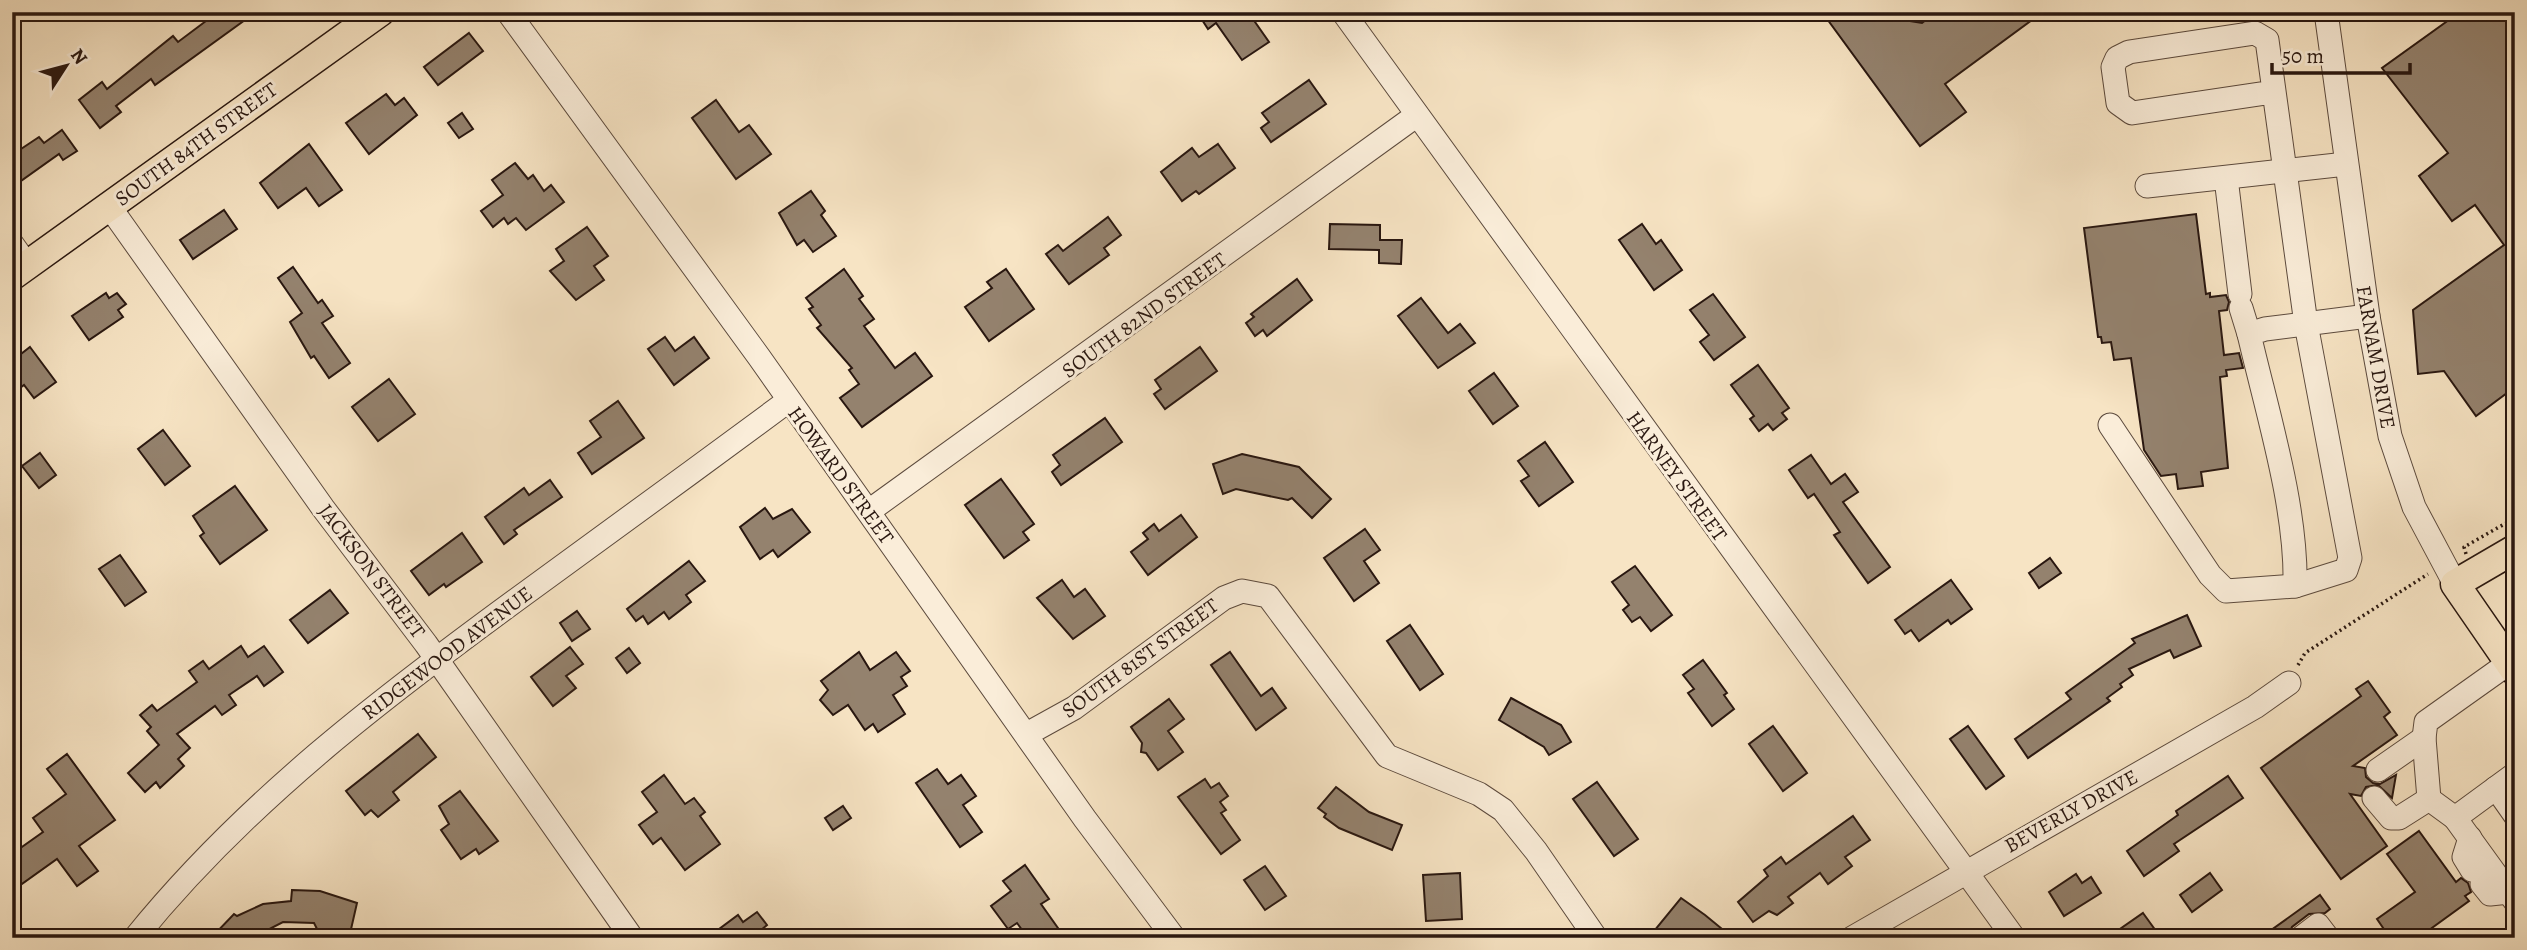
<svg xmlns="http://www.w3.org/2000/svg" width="2527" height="950" viewBox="0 0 2527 950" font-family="Alegreya,serif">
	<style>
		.building { fill: #94826e; stroke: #291710; stroke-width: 2 }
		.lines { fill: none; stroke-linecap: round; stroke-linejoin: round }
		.minor-casing { stroke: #5c4a3d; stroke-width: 25 }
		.major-casing { stroke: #291710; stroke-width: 31 }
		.path { stroke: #291710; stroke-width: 3.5; stroke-dasharray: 2 3.5; stroke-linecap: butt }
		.minor { stroke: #faedd9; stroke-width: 23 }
		.major { stroke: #f7e4c4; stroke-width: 28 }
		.labels { text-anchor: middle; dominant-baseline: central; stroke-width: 6; stroke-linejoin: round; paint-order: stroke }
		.street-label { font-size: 21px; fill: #291710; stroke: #faedd9 }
	</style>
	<rect width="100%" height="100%" fill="#f7e4c4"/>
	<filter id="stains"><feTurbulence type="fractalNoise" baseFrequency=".00286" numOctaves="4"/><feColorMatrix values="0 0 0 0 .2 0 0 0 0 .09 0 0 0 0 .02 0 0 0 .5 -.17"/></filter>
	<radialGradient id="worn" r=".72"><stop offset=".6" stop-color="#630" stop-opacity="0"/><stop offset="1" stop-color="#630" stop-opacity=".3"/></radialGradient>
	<g class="building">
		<path d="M218,12H256L155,85L151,79L116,106L121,112L100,128L79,100L102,82L107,89L173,36L178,42Z"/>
		<path d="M1197,12H1248L1269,42L1242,60L1216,23L1208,29Z"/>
		<path d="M1822,12H1894L1898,19L1922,23L1936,12H2043L1945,84L1966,112L1920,146Z"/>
		<path d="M2460,12H2515V387L2476,416L2444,371L2418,374L2413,310L2504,245L2475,205L2452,221L2419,176L2448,153L2382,68Z"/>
		<path d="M469,33L483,51L438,85L424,67Z"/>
		<path d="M1309,80L1326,104L1271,142L1261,128L1269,122L1262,113Z"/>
		<path d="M386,94L395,105L404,98L417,115L369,154L346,123Z"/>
		<path d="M716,100L739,132L749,125L771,154L736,179L692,118Z"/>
		<path d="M462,113L473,129L459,138L448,123Z"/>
		<path d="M62,130L77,151L63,160L59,154L18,183L12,175V155L39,137L44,143Z"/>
		<path d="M309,144L342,190L319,206L306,188L278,208L260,183Z"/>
		<path d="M1218,144L1235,168L1199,194L1196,191L1182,201L1161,172L1192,148L1199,157Z"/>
		<path d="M515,163L528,179L533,175L544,191L551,185L564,202L526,230L516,218L508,224L504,218L493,227L481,211L503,195L492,180Z"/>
		<path d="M811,191L825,211L821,215L836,236L813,252L804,240L797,245L779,213Z"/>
		<path d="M224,210L237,229L193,259L180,240Z"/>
		<path d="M2196,214L2206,294L2210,293V297L2226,295L2229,302L2227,310L2219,311L2224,355L2239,353L2243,368L2226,370L2227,376L2220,377L2228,468L2201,472L2203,486L2178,489L2176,474L2161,476L2144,450L2131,358L2114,360L2111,342L2102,343L2101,337H2098L2084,228Z"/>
		<path d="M1108,217L1121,235L1104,248L1109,255L1069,284L1046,254L1058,245L1063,251Z"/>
		<path d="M1330,224L1380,225V240H1402L1401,264L1379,263V250L1329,249Z"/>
		<path d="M1642,224L1656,244L1661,240L1682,270L1654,290L1619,240Z"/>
		<path d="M587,227L608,256L594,266L604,280L576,300L550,271L564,261L556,249Z"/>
		<path d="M293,267L318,303L322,300L333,316L322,323L350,363L329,378L314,356L311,358L290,322L302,313L278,278Z"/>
		<path d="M844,269L863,296L859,299L874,319L864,326L895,368L915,353L932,376L862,427L840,398L859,384L849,370L852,368L817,328L821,325L809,309L813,307L806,298Z"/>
		<path d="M1006,269L1034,309L989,341L965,307L992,288L987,282Z"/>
		<path d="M1297,279L1312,300L1267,336L1263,330L1255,336L1246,323L1254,317L1251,314Z"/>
		<path d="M106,293L109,298L117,293L126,304L118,310L123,317L89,340L72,316Z"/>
		<path d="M1713,294L1745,337L1714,360L1700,342L1709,335L1690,310Z"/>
		<path d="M1421,298L1448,333L1460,324L1475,343L1438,368L1398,316Z"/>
		<path d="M665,337L675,351L694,337L709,358L674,385L648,349Z"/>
		<path d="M30,347L56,382L34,398L24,385L12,394V361Z"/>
		<path d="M1200,347L1217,371L1165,409L1154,394L1161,389L1155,380Z"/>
		<path d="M1758,365L1789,408L1782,413L1787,419L1773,430L1768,424L1759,431L1750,419L1754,416L1731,385Z"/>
		<path d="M1494,373L1518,406L1493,424L1469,391Z"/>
		<path d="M389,379L415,414L378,441L352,407Z"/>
		<path d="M618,401L644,438L592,474L578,453L601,437L590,421Z"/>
		<path d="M1105,418L1122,442L1061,485L1052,472L1060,465L1053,455Z"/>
		<path d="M163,430L190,466L165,485L138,449Z"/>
		<path d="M1545,442L1573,482L1539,506L1521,481L1529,476L1518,461Z"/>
		<path d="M40,453L56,475L39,488L22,466Z"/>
		<path d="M1242,454L1299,467L1331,499L1312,518L1292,498L1288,500L1236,489L1223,494L1213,464Z"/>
		<path d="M1811,455L1831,484L1845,474L1858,492L1843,502L1890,567L1868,583L1834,535L1840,532L1814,494L1808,498L1789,470Z"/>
		<path d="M1001,479L1034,524L1023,532L1029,540L1004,558L965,505Z"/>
		<path d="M550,480L562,497L514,530L517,534L504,544L485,517L524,488L529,495Z"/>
		<path d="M235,486L267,530L220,564L200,536L204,533L193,516Z"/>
		<path d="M765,508L773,519L792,509L810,532L778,557L773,550L760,559L740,527Z"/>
		<path d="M1181,515L1197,537L1148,575L1131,552L1148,539L1143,533L1154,524L1159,531Z"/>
		<path d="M1365,529L1380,550L1364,561L1379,583L1354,601L1324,558Z"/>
		<path d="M462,533L482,562L446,587L444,584L429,595L411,571Z"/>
		<path d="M120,555L146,592L125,606L99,569Z"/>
		<path d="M2050,558L2061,573L2039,588L2029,573Z"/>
		<path d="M689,561L705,581L686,595L691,602L669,619L664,612L648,624L643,616L636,621L627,609Z"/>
		<path d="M1635,566L1672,615L1651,631L1640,617L1632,622L1623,610L1629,605L1612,582Z"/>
		<path d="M1062,580L1074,597L1085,589L1105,616L1073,639L1037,598Z"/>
		<path d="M1951,580L1972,609L1951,624L1948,620L1919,641L1911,630L1905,634L1895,620Z"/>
		<path d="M330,590L348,613L308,643L290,620Z"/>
		<path d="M577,611L590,629L572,641L560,623Z"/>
		<path d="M2187,615L2201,646L2174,658L2170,650L2129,669L2133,675L2120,684L2122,687L2107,698L2110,701L2028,758L2015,739L2071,699L2066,693L2135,643L2132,639Z"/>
		<path d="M1410,625L1443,674L1420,690L1387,641Z"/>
		<path d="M241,646L248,657L264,646L283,672L264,686L257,676L229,695L236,705L222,715L215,706L177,734L190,748L178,759L184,766L160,788L156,782L145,792L128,773L159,745L147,731L151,727L140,715L152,705L157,711L197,682L189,671L203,661L209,669Z"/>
		<path d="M570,647L583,664L566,676L576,688L553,706L531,677Z"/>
		<path d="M629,648L640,663L627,673L616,658Z"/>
		<path d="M859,652L870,670L896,652L910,671L901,677L907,686L893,695L905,714L878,732L873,724L865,730L848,705L833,715L820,700L828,690L821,681Z"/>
		<path d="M1230,652L1261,696L1272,688L1286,708L1256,730L1211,665Z"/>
		<path d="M1703,660L1727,693L1724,695L1734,709L1712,726L1688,693L1694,689L1683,675Z"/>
		<path d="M2368,681L2390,712L2384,717L2397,735L2353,766L2365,768L2366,777L2373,783L2380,784L2396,775L2392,798L2378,785L2366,787L2361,796L2350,794L2387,846L2341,879L2261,768L2361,696L2356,689Z"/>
		<path d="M1511,698L1561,725L1571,742L1549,755L1544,747L1499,720Z"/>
		<path d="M1169,699L1184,719L1168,731L1183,752L1158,770L1146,753L1141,752L1142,743L1131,727Z"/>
		<path d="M1773,726L1807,773L1783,791L1749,744Z"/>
		<path d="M1968,726L2004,776L1986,789L1950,739Z"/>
		<path d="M418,734L436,757L393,792L399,800L378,817L371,810L365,815L346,791Z"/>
		<path d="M67,754L115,820L79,846L98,871L77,886L57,859L12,891V854L43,832L33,818L66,794L47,769Z"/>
		<path d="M937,769L948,784L961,775L976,796L963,805L982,832L960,847L916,783Z"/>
		<path d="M664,775L685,804L694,798L705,812L700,816L720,844L685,870L661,838L653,844L639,825L657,812L642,792Z"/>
		<path d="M2228,776L2243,798L2174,844L2179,851L2144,876L2127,851L2178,815L2176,811Z"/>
		<path d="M1205,779L1211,788L1219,783L1228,796L1220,802L1226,810L1221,813L1240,840L1221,854L1178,797Z"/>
		<path d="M1597,782L1638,839L1614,856L1573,799Z"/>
		<path d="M1336,787L1369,812L1402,825L1392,850L1339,828L1324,817L1326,814L1318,808Z"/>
		<path d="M460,791L498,841L479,854L476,849L461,859L441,830L449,824L439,806Z"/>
		<path d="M843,806L851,818L833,830L825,818Z"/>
		<path d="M1853,816L1870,840L1845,857L1852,866L1828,884L1820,873L1788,897L1793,903L1777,915L1769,911L1753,922L1738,902L1768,876L1764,870L1781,857L1786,864Z"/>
		<path d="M2419,831L2456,882L2461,878L2468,883L2471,892L2465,896L2469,901L2418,938H2390L2377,919L2415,892L2387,854Z"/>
		<path d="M1025,865L1049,899L1041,904L1065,938H1028L1017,923L1008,929L991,906L1011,891L1003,881Z"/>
		<path d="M1265,866L1286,896L1265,910L1244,880Z"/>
		<path d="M1460,873L1462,919L1426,921L1423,875Z"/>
		<path d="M2210,873L2222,890L2192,912L2180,895Z"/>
		<path d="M2076,874L2082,883L2091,877L2101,893L2064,916L2049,892Z"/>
		<path d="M292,890L320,891L357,903L349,938L318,931L314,923L283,922L252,938H211L234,914L237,916L263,904L291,901Z"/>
		<path d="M2320,895L2330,909L2325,913L2309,914L2292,927L2287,938H2260Z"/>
		<path d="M1681,898L1705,915L1733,938H1663L1654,931Z"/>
		<path d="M757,912L767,925L760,931L765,938H707L738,915L743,922Z"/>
		<path d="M2143,913L2156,931L2147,938H2107Z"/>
	</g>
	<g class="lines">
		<g class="minor-casing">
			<g id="minor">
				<path d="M508,12L759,357L1085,819L1174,938"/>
				<path d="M1343,12L2014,938"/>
				<path d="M2326,12L2368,316L2390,436L2414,507L2455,584"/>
				<path d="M2226,178L2240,294"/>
				<path d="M2147,186L2346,164"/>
				<path d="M109,206L323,508L426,644L632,938"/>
				<path d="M12,244L27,265"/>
				<path d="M2241,308L2249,334"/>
				<path d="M2110,425L2210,575L2226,591L2295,586L2346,570L2350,558L2306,324L2267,40L2255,33L2129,52L2117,58L2113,67L2118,103L2132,113L2273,92"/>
				<path d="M869,511L1417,115"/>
				<path d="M2295,586C2297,507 2267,412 2249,334L2265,329L2368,316"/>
				<path d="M2509,663L2426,722L2424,738L2429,799L2455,818L2515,774"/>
				<path d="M1027,734L1074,708L1224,598L1242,591L1268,596L1387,756L1479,794L1503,810L1536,851L1596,938"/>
				<path d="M2378,770L2424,738"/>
				<path d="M2496,788L2515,815"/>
				<path d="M2374,798L2391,818H2399L2429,799"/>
				<path d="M2455,818L2515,901"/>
				<path d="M2470,838L2464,857L2472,870"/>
				<path d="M2482,884L2490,894L2509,892"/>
				<path d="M135,938C245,802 382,698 523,595C611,531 700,466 788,401"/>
				<path d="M1852,938L2255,707L2289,683"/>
				<path d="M2301,938L2318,925L2328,938"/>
			</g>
		</g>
		<g class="major-casing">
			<g id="major">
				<path d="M12,276L380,12"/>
				<path d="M2515,549L2455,584L2515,671"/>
			</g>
		</g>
		<g class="path">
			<path d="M2466,554L2464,547L2515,518"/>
			<path d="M2298,665L2305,653L2428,574"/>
		</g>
		<use href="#minor" class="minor"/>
		<use href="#major" class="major"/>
	</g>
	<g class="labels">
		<g class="street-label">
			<text transform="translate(196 144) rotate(-36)">SOUTH 84TH STREET</text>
			<text transform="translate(1144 315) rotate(-36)">SOUTH 82ND STREET</text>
			<text transform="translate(2376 357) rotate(80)">FARNAM DRIVE</text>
			<text transform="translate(841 475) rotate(54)">HOWARD STREET</text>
			<text transform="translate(1677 476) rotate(54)">HARNEY STREET</text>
			<text transform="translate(372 571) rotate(53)">JACKSON STREET</text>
			<text transform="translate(447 653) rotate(-37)">RIDGEWOOD AVENUE</text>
			<text transform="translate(1140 658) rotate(-36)">SOUTH 81ST STREET</text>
			<text transform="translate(2071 811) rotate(-29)">BEVERLY DRIVE</text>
		</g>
	</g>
	<rect width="2527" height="950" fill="none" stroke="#f7e4c4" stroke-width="42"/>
	<rect x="14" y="14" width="2499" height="922" fill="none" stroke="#291710" stroke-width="3.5"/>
	<rect x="21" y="21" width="2485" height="908" fill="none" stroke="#291710" stroke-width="2"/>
	<g transform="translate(66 66) rotate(54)" stroke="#faedd9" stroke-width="5" paint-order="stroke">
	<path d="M0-5L12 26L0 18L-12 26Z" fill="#291710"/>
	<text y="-10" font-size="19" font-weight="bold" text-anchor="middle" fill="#291710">N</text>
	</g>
	<path d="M2272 63v10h138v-10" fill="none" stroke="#291710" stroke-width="3.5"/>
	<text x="2282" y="63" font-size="21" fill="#291710" stroke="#faedd9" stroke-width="5" paint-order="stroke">50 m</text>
	<rect width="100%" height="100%" filter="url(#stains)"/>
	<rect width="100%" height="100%" fill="url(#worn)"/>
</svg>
